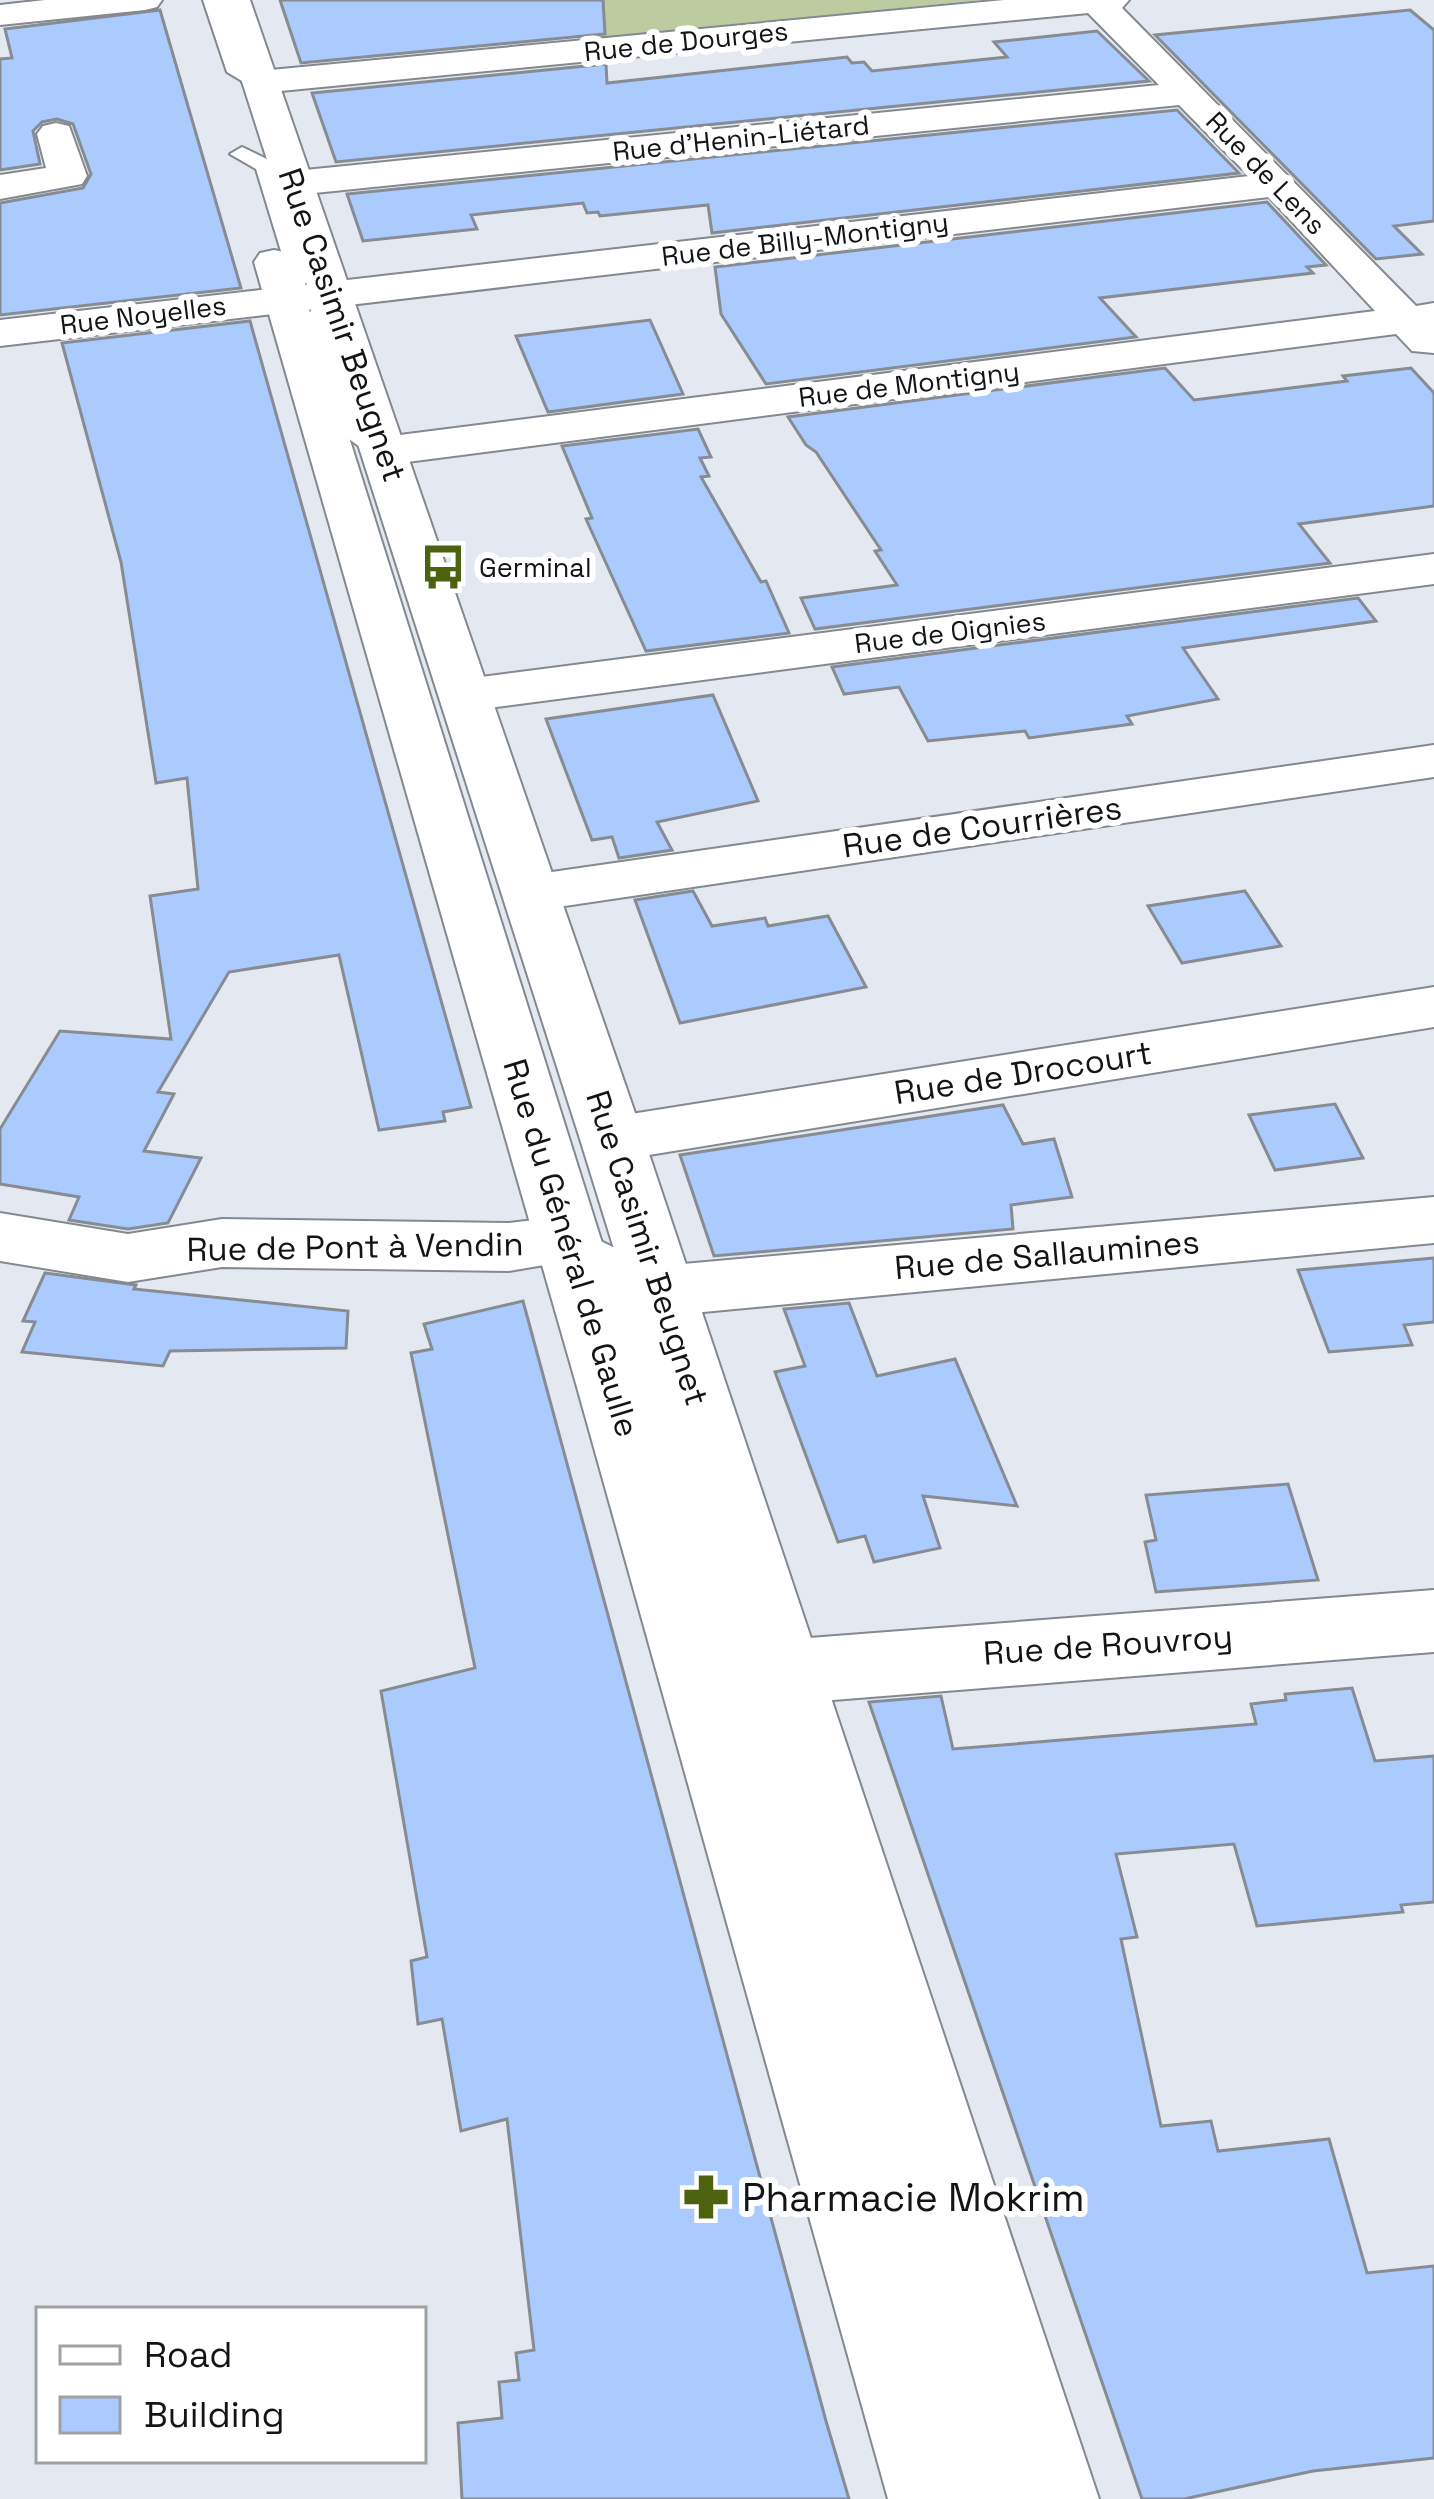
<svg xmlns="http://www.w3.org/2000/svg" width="1434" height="2499" viewBox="0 0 1434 2499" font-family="'Space Grotesk',sans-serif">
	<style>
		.green { fill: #bccca0 }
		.building { fill: #abcafe; stroke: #878b92; stroke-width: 3 }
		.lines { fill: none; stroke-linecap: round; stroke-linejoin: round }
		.service-casing { stroke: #84888f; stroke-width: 4 }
		.minor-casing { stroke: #84888f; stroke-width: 4 }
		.secondary-casing { stroke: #84888f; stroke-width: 4 }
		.service { fill: #fff; fill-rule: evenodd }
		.minor { fill: #fff; fill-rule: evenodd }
		.secondary { fill: #fff; fill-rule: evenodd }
		.labels { text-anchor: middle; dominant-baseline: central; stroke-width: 12; stroke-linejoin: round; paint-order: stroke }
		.far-street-label { font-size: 27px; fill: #121416; stroke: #fff }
		.far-poi-label { font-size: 27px; fill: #121416; stroke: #fff; text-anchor: start }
		.street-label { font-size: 33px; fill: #121416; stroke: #fff }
		.near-poi-label { font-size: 39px; fill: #121416; stroke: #fff; text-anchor: start }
	</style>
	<rect width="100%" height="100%" fill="#e4e9f1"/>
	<path class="green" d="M571,0H981L593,39Z"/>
	<g class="building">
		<path d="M280,0H603L605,34L301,63Z"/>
		<path d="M160,10L241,288L0,315V203L83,188L91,174L73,124L57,119L42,122L33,131L40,164L0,170V59L12,58L5,29Z"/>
		<path d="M1410,10L1434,30V221L1394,226L1422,254L1376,259L1155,35Z"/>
		<path d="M1097,31L1149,81L336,162L312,93L606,64L607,83L847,57L852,63L864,62L872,71L1007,57L994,42Z"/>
		<path d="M1177,110L1239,173L712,233L708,205L600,216L598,212L587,213L583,203L471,215L477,229L363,241L347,194Z"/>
		<path d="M1267,202L1326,265L1307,267L1313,273L1100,298L1136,337L766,384L721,314L715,267Z"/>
		<path d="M650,320L683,394L548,412L516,336Z"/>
		<path d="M250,321L471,1107L443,1112L445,1121L379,1130L339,955L229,972L158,1092L174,1094L144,1151L201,1158L168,1223L128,1229L69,1220L79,1197L0,1184V1129L60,1031L171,1039L150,896L198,889L187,778L156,783L121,562L62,343Z"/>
		<path d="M1165,368L1194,400L1347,381L1343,376L1411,368L1434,393V506L1299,524L1330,563L815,629L801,598L897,585L875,551L881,550L816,452L806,445L788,417Z"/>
		<path d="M698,429L711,457L700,458L709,476L701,477L761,582L766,581L789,633L646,651L586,519L592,518L562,446Z"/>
		<path d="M1358,598L1376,621L1183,648L1218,699L1127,716L1132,724L1029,738L1025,731L928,741L899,687L844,694L832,667Z"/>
		<path d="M713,695L758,801L657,822L672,850L619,858L612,837L592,840L546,719Z"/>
		<path d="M693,891L712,926L765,918L768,926L828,916L866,987L680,1023L635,900Z"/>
		<path d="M1245,891L1281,946L1182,963L1148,906Z"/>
		<path d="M1335,1104L1363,1158L1275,1170L1249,1115Z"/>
		<path d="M1003,1105L1023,1144L1054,1139L1072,1197L1011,1205L1013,1229L714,1256L680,1155Z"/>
		<path d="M1434,1258V1322L1404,1325L1412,1345L1329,1352L1298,1270Z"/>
		<path d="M45,1273L136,1285L134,1289L348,1311L346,1348L170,1351L163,1366L22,1352L35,1322L23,1321Z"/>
		<path d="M523,1301L826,2421L849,2499H462L458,2423L502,2418L499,2382L519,2380L516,2353L534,2350L507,2119L461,2131L442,2019L418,2024L411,1961L427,1957L381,1691L475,1668L411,1353L432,1349L424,1324Z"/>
		<path d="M849,1303L877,1376L955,1359L1017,1506L923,1496L940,1548L874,1562L865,1536L838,1542L775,1372L805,1366L784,1309Z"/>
		<path d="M1288,1484L1318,1580L1156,1592L1145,1542L1156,1540L1146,1495Z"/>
		<path d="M1352,1688L1375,1761L1434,1756V1902L1401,1905L1403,1912L1257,1926L1234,1844L1116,1854L1137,1937L1121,1939L1161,2126L1211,2121L1218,2151L1329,2139L1367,2273L1434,2266V2458L1313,2471L1184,2499H1142L869,1702L941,1696L953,1749L1256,1724L1251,1704L1286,1700L1285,1694Z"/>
	</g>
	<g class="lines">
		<g class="service-casing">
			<g id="service">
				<path d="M203,0H225L245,63L268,77V87H252L227,72Z"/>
				<path d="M242,147L279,165L313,271L294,303H276L272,297L287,271L256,169L230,154Z"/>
				<path d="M331,284L344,292L332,328L362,425L399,451L394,457H374L335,429L304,328L318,292Z"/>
				<path d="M568,1225L625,1253L631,1264L1026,2499H964L592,1273L553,1251L547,1240L553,1229Z"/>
			</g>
		</g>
		<g class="minor-casing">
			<g id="minor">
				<path d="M45,0H162L157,7L145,10L0,25V5Z"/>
				<path d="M1004,0H1129L1122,8L1416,306L1434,303V353L1412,351L1396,334L384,465L368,461L361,451L368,441L384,437L1375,311L1269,197L0,346V320L1249,176L1179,105L295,195L281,191L276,183L281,175L295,171L1159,85L1088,13L260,93L247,90L242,82L247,74L260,71Z"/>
				<path d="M56,123L69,126L87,176L82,184L0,199V175L46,168L37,134L43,126Z"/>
				<path d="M1434,554V584L466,711L448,706L440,695L448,684L466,679Z"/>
				<path d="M1434,745V777L531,911L511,905L503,893L511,881L531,875Z"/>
				<path d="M1434,987V1027L612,1161L590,1154L580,1139L590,1124L612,1117Z"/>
				<path d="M1434,1197V1243L661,1316L637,1308L627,1291L637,1274L661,1266Z"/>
				<path d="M0,1213L128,1234L222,1219L509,1223L568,1216L591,1223L601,1240L591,1257L509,1271L222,1267L128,1282L0,1261Z"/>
				<path d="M1434,1590V1652L783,1704L756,1695L745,1672L756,1649L783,1640Z"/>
			</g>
		</g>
		<g class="secondary-casing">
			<g id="secondary">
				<path d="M216,0H250L644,1139L1099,2499H1001L580,1139Z"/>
				<path d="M274,250L288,253L294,262L645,1380L986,2499H888L575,1380L254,262L260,253Z"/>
			</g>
		</g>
		<use href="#service" class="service"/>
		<use href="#minor" class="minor"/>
		<use href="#secondary" class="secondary"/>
	</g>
	<defs>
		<g id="bus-bare" transform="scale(3.6)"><path d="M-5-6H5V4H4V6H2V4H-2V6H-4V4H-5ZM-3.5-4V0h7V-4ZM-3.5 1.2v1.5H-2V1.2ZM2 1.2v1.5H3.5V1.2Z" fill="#4c620e" stroke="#fff" stroke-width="2.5" paint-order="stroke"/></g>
		<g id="pharmacy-bare" transform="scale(3.6)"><path d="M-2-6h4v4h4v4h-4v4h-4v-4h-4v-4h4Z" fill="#4c620e" stroke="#fff" stroke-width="2.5" paint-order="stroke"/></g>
	</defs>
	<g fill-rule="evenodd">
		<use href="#bus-bare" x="443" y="567"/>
		<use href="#pharmacy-bare" x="706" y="2197"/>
	</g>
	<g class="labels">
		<g class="far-street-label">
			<text transform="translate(686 41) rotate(-6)">Rue de Dourges</text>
			<text transform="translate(741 138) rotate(-6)">Rue d'Henin-Liétard</text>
			<text transform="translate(1266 173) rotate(46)">Rue de Lens</text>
			<text transform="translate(805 239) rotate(-7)">Rue de Billy-Montigny</text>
			<text transform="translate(143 315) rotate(-7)">Rue Noyelles</text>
			<text transform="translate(909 384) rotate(-7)">Rue de Montigny</text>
			<text transform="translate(950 632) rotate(-7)">Rue de Oignies</text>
		</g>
		<g class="far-poi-label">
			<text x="479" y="567">Germinal</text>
		</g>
		<g class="street-label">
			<text transform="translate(342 325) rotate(71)">Rue Casimir Beugnet</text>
			<text transform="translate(982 827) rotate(-8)">Rue de Courrières</text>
			<text transform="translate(1023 1073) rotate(-9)">Rue de Drocourt</text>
			<text transform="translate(355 1247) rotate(-1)">Rue de Pont à Vendin</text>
			<text transform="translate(571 1248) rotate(73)">Rue du Général de Gaulle</text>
			<text transform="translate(647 1248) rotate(72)">Rue Casimir Beugnet</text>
			<text transform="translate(1047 1255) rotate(-5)">Rue de Sallaumines</text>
			<text transform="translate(1108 1645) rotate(-4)">Rue de Rouvroy</text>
		</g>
		<g class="near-poi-label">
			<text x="742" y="2197">Pharmacie Mokrim</text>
		</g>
	</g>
	<rect x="36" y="2307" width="390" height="156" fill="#ffffff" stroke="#a0a1a2" stroke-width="3"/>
	<rect x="60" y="2346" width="60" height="18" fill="#ffffff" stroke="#a0a1a2" stroke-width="3"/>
	<text x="144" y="2367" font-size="36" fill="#121416">Road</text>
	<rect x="60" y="2397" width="60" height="36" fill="#abcafe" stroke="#a0a1a2" stroke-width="3"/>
	<text x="144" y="2427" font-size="36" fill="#121416">Building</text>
</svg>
